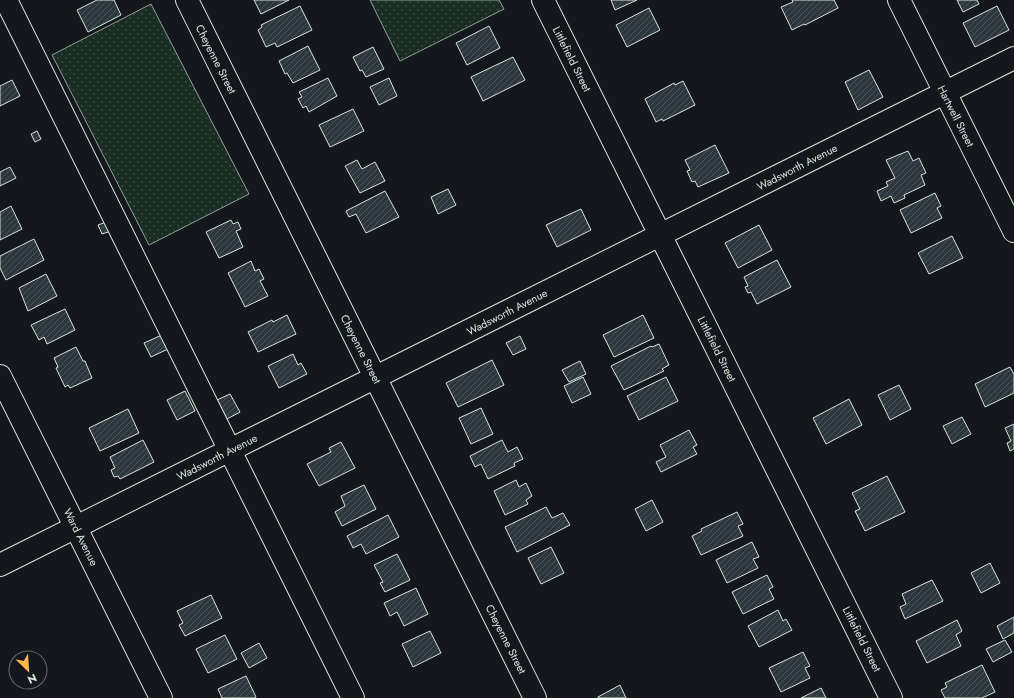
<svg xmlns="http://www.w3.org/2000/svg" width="1014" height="698" viewBox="0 0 1014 698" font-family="Jost,sans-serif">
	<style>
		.grass { fill: url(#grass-dots); stroke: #939e99 }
		.building { fill: url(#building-hatch); stroke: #d8e6dc }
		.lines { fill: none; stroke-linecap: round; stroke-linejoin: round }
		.minor-casing { stroke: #d8e6dc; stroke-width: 24 }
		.minor { stroke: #14181c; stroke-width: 22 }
		.labels { text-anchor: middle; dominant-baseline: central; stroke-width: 3; stroke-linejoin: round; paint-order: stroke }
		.street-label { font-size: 11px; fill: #d8e6dc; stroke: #14181c }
	</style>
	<defs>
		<pattern id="grass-dots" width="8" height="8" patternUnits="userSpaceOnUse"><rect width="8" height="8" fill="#1a2d24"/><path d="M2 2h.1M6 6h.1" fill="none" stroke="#3b4b43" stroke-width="1.8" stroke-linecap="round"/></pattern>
		<pattern id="building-hatch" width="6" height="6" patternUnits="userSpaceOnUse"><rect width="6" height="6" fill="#2c363c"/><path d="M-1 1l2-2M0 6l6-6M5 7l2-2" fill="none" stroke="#4a5358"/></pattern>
	</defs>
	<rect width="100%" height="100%" fill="#14181c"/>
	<g class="grass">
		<path d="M370,0H499L504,9L400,61Z"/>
		<path d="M151,4L249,194L149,245L52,55Z"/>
	</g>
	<g class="building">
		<path d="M97,0H114L121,15L88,32L77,10Z"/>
		<path d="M254,0H289L261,14Z"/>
		<path d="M611,0H637L615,10Z"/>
		<path d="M792,0H834L838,8L805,25L804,24L792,30L781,7L793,2Z"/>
		<path d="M957,0H977L979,4L963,12Z"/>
		<path d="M300,6L312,30L277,47L275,43L266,47L258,30L262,27L261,25Z"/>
		<path d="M997,6L1009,30L975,47L963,23Z"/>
		<path d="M649,8L660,30L627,47L616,25Z"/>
		<path d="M489,26L500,48L467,65L456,43Z"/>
		<path d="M308,46L320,70L293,83L287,73L285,74L279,61Z"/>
		<path d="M373,47L384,69L366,77L362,70L360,71L353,57Z"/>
		<path d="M513,57L525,80L483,101L471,77Z"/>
		<path d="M869,70L883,97L858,110L845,82Z"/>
		<path d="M328,78L337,96L309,112L306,106L303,108L298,99L302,97L299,92Z"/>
		<path d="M389,78L397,96L379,105L370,87Z"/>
		<path d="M12,80L20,96L0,106V86Z"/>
		<path d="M683,81L695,105L663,121L662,119L656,122L645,99L674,83L675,85Z"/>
		<path d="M353,109L364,131L330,147L319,125Z"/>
		<path d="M37,131L41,139L35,142L31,134Z"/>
		<path d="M715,145L729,173L698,187L695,181L692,182L687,171L690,170L685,160Z"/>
		<path d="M908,151L913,161L919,158L926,173L921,175L925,185L904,195L905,198L894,203L891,196L881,201L877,191L888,186L886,182L895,178L886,160Z"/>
		<path d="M357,160L362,169L375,162L385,181L360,193L345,166Z"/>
		<path d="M10,167L16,178L0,186V172Z"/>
		<path d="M448,189L456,205L438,214L431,197Z"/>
		<path d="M385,191L399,217L366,233L356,214L349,217L346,211Z"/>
		<path d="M935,193L941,206L937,208L942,218L911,233L900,210Z"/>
		<path d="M11,206L22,229L0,240V212Z"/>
		<path d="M581,209L591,230L557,247L546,225Z"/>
		<path d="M231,220L233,224L238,222L241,229L236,231L243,247L219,258L206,232Z"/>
		<path d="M106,222L111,231L102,234L98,225Z"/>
		<path d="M759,225L772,250L738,268L725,243Z"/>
		<path d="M952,236L963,258L929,274L918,253Z"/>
		<path d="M34,239L44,260L6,280L0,268V256Z"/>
		<path d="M777,260L791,287L757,304L751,292L748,293L745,287L748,286L744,277Z"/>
		<path d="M251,261L255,271L259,269L264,279L260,281L268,296L245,307L228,273Z"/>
		<path d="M46,274L57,296L28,311L19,288Z"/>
		<path d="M65,309L75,330L47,344L44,337L39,340L31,325Z"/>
		<path d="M287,315L296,334L258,352L248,332L272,320L273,322Z"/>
		<path d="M643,315L654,338L614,357L603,335Z"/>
		<path d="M162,335L168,349L151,357L144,343Z"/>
		<path d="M520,336L526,349L513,355L506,343Z"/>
		<path d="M659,344L669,365L662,369L664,371L624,390L611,366L651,346L652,347Z"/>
		<path d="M76,347L83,361H85L92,378L70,388L68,385L65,387L56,368L58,367L54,358Z"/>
		<path d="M293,354L298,365L301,363L307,374L279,388L268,366Z"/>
		<path d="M492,360L504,385L458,407L446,383Z"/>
		<path d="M580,361L586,374L569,382L562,370Z"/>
		<path d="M1010,367L1014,374V393L985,407L975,384Z"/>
		<path d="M583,377L591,394L572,403L564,386Z"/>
		<path d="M666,377L678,401L639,420L627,396Z"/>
		<path d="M899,385L911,409L890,420L878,395Z"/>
		<path d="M185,391L195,411L177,420L167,400Z"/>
		<path d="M230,394L240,412L227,419L217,400Z"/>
		<path d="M849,399L862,425L826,444L813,418Z"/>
		<path d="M481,408L493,434L471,444L459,418Z"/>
		<path d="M128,409L139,433L100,451L89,428Z"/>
		<path d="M962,417L971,434L952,444L943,426Z"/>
		<path d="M1014,424V449L1010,451L1007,443L1011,441L1005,428Z"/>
		<path d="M689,430L697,445L693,447L697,454L661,472L656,462L666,457L660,445Z"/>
		<path d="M143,440L154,462L120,479L118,476L114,477L111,470L115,468L110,457Z"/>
		<path d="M502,440L508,452L517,447L523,459L514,463L515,466L488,479L481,464L475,467L470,456Z"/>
		<path d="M341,442L355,468L319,486L307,464L331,452L329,448Z"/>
		<path d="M887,476L905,512L865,531L855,511L860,509L852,493Z"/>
		<path d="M516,480L519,487L526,483L532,496L526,500L528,504L505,515L494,491Z"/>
		<path d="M364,485L376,509L342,526L335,512L345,506L341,496Z"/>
		<path d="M652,500L663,522L646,531L635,509Z"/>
		<path d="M546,507L552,518L563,513L570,525L517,552L505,527Z"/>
		<path d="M737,512L743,524L738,526L743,536L701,555L692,536L702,531L701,529Z"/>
		<path d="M388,515L399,537L366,554L361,544L353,548L347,536Z"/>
		<path d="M752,542L759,557L753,559L758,568L727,583L716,560Z"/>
		<path d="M551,547L564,573L541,584L528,558Z"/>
		<path d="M397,554L410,580L385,592L380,583L383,582L374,565Z"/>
		<path d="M990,563L1000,583L981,593L971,573Z"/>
		<path d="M767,575L773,587L769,589L774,599L743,614L732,592Z"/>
		<path d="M932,580L943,601L905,619L900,607L906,604L902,594Z"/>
		<path d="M416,588L428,614L404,626L397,612L390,616L384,603Z"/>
		<path d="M211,595L222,618L185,636L179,625L183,623L177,611Z"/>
		<path d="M778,610L783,621L786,619L792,630L759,647L748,626Z"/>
		<path d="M1014,617V633L1003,639L997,626Z"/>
		<path d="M957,620L962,631L956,635L961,646L927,663L916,641Z"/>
		<path d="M430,631L441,653L413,667L402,644Z"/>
		<path d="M225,635L237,659L208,673L196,649Z"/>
		<path d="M1005,640L1012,652L993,662L986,649Z"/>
		<path d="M259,643L267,658L249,668L241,653Z"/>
		<path d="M803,652L810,666L805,668L810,678L781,692L769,668Z"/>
		<path d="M982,665L995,692L982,698H945L941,690L947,687L945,683Z"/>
		<path d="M246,676L256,697L254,698H222L218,689Z"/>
		<path d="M620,685L626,698H598V697Z"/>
		<path d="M821,688L826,698H801Z"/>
	</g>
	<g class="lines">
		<g class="minor-casing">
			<g id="minor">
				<path d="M6,0L353,698"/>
				<path d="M187,0L535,698"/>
				<path d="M543,0L891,698"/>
				<path d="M899,0L1014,231"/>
				<path d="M0,376L161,698"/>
				<path d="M0,565L1014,58"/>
			</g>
		</g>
		<use href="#minor" class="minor"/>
	</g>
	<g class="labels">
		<g class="street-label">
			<text transform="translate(216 59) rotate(63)">Cheyenne Street</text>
			<text transform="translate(572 59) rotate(63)">Littlefield Street</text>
			<text transform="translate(956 116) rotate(63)">Hartwell Street</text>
			<text transform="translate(797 167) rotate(-27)">Wadsworth Avenue</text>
			<text transform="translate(507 312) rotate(-27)">Wadsworth Avenue</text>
			<text transform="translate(361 349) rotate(63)">Cheyenne Street</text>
			<text transform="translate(717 349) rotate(63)">Littlefield Street</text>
			<text transform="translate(217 457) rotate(-27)">Wadsworth Avenue</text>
			<text transform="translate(81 537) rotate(63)">Ward Avenue</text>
			<text transform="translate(506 639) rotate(63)">Cheyenne Street</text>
			<text transform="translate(862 639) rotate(63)">Littlefield Street</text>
		</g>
	</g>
	<g transform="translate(28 670) rotate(155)"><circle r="19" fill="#14181c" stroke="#626a69"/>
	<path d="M0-3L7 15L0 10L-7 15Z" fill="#ffb74d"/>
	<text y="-6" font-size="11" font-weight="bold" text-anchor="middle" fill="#d8e6dc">N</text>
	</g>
</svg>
